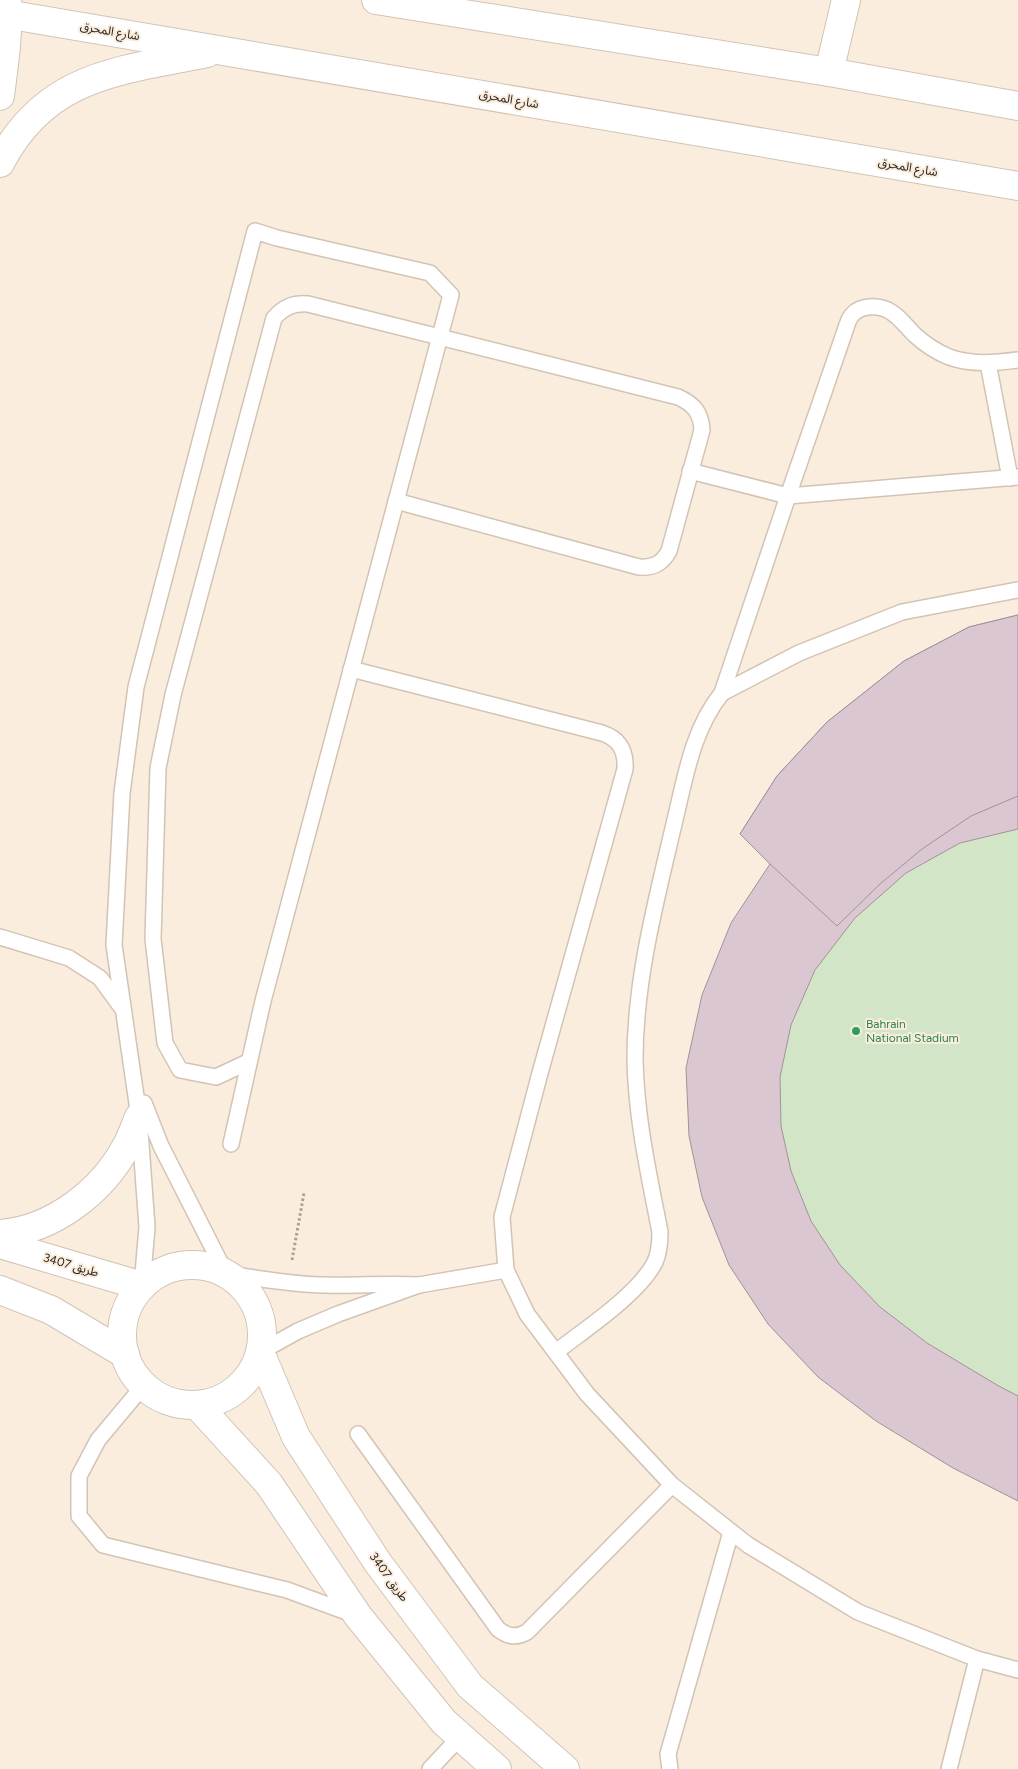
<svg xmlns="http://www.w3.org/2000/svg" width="1018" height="1769" viewBox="0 0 1018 1769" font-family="Figtree,'Noto Sans Arabic',sans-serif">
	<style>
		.green { fill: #d2e5c7 }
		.building { fill: #dbc7d1; stroke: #a3919a }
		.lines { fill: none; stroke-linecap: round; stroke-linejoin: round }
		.service-casing { stroke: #d2c4b5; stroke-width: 18 }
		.minor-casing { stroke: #d2c4b5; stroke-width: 30 }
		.secondary-casing { stroke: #d2c4b5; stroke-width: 30 }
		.path { stroke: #aaa094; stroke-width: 3; stroke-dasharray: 2.5 2.5; stroke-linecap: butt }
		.service { stroke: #fff; stroke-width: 15 }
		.minor { stroke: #fff; stroke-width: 28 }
		.secondary { stroke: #fff; stroke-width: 28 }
		.leisure-dot { fill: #2e9e5b; stroke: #fbeddd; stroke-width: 2 }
		.labels { text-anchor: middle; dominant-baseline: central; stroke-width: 4; stroke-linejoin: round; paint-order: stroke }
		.street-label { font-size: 12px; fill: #231e19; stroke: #fbeddd }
		.leisure-label { font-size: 12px; fill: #27864d; stroke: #fbeddd; text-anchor: start }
	</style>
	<rect width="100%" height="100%" fill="#fbeddd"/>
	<path class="green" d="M1018,615V1501L953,1468L876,1421L818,1377L768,1324L729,1265L702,1197L689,1136L686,1068L702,995L770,865L740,834L777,776L827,722L904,661Z"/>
	<g class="building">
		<path d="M1018,615V829L960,843L906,873L855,918L815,970L791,1025L780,1077L781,1126L791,1171L811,1221L840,1265L880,1307L927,1343L997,1385L1018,1396V1501L953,1468L876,1421L818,1377L768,1324L729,1265L702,1197L689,1136L686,1068L702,995L731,923L770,864L740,834L777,776L827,722L904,661L969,627Z"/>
		<path d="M1018,615V796L971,816L922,849L880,884L837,926L770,864L740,834L777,776L827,722L904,661L969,627Z"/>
	</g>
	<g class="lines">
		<g class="service-casing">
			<g id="service">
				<path d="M1018,360C994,363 972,365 949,357C937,352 926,345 916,336C908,329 901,318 891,312C881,305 861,304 852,315C850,317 848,322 847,325L788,496L1018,477"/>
				<path d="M988,363L1010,478"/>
				<path d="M351,669L602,733C620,739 626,751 625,769L540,1073L502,1217L506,1270L527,1314L587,1394L672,1485L748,1545L858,1612L977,1659L1018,1670"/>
				<path d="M722,693L799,653L902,612L1017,590"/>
				<path d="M0,937L69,958L100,978L122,1008"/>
				<path d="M248,1062L216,1077L180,1070L165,1043L153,939L158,768L173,695L274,318C284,307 293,303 308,304L678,397C694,404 701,413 702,430L669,551C662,564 653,568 639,567L396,501"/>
				<path d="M144,1103L161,1146L226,1274C259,1278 293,1285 326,1285C357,1286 388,1283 419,1285"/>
				<path d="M142,1286L147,1227L139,1117L114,945L122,793L136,687L255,231L277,238L430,273L451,295L263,1001L231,1144"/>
				<path d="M260,1352L298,1331L338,1314L419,1285L506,1270"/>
				<path d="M556,1352C584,1330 639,1294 655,1262C659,1253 660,1242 660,1232C649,1175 636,1118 635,1059C635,980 656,901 674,824C685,779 692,730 722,693L788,496L690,471"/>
				<path d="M144,1385L98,1440L79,1476V1516L103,1545L287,1590L355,1615"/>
				<path d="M358,1434L498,1629C508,1637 516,1638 527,1632L672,1485"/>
				<path d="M430,1769L461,1736"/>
				<path d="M670,1769L668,1754L731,1532"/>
				<path d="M949,1769L977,1659"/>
			</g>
		</g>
		<g class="minor-casing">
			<g id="minor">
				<path d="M829,72L846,0"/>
				<path d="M0,96C4,64 9,32 7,0"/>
				<path d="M0,1234C53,1230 103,1191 127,1145C132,1136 135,1126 139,1117"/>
				<path d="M0,1244L142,1286"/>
				<circle cx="192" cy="1335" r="70"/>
				<path d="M0,1290L51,1310L125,1354"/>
				<path d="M260,1352L296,1437L378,1563L470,1686L565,1769"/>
				<path d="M197,1405L269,1484L358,1616L444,1722L497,1769"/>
			</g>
		</g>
		<g class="secondary-casing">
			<g id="secondary">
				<path d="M376,0L829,72L1018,106"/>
				<path d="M0,13L1018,186"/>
				<path d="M0,163C46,74 120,71 207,53"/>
			</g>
		</g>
		<path class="path" d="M292,1260L304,1193"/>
		<use href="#service" class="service"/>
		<use href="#minor" class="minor"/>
		<use href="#secondary" class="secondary"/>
	</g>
	<circle class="leisure-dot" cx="856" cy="1031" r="5"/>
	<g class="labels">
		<g class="street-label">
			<text transform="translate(110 31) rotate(10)">شارع المحرق</text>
			<text transform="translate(509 99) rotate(10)">شارع المحرق</text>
			<text transform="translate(908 167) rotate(10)">شارع المحرق</text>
			<text transform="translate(71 1265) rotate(16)">طريق 3407</text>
			<text transform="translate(389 1577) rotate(54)">طريق 3407</text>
		</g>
		<g class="leisure-label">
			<text x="866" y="1024">Bahrain<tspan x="866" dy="14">National Stadium</tspan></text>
		</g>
	</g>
</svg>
